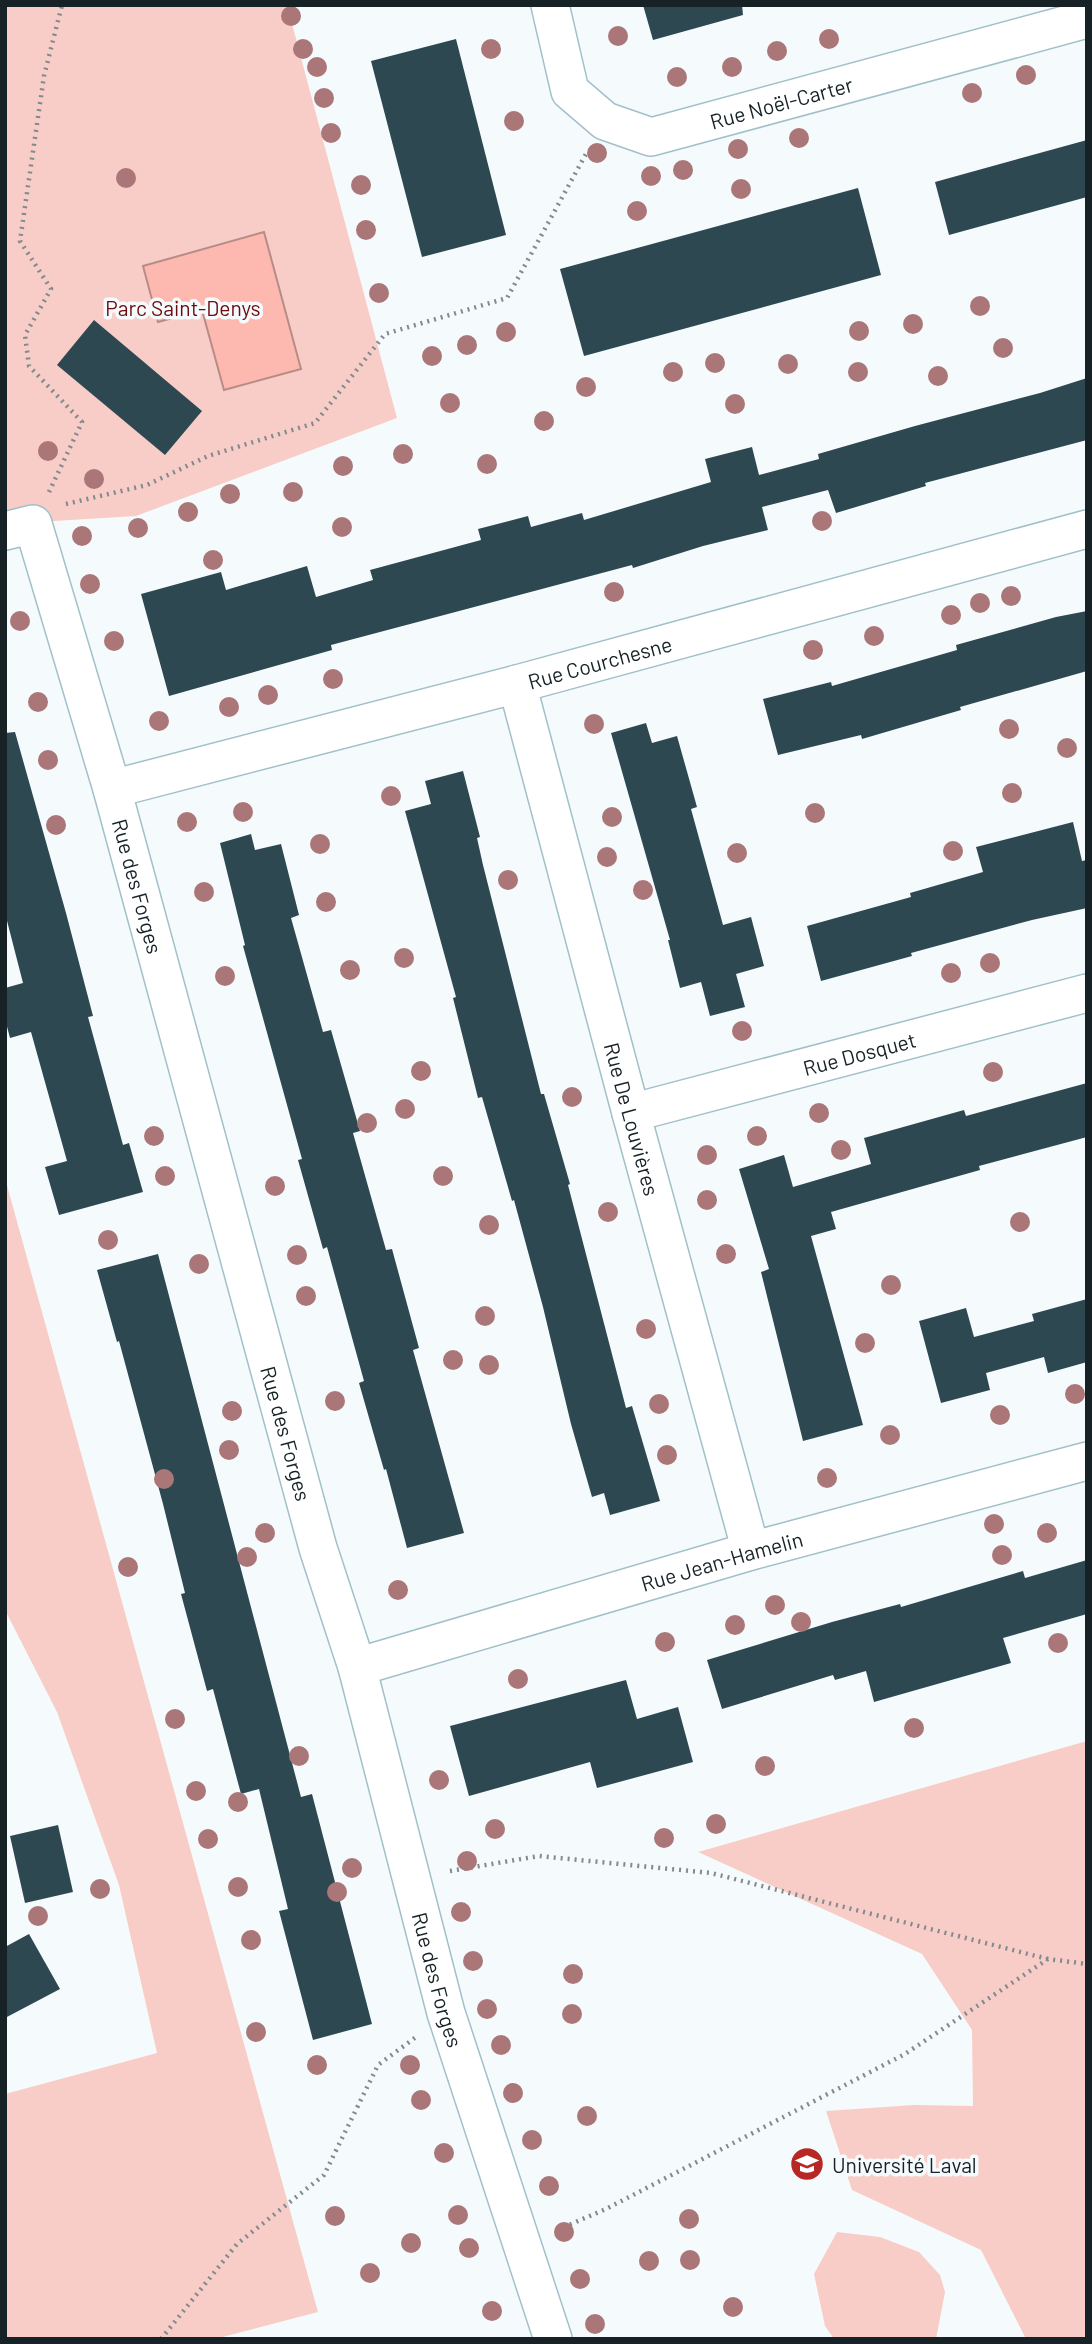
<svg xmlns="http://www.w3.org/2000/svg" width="1092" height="2344" viewBox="0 0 1092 2344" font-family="Barlow,sans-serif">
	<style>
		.green { fill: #f9cdc7 }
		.water { fill: #fdb9b0; stroke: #b88c86; stroke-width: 2 }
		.building { fill: #2e4851 }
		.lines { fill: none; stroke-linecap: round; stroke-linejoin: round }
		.minor-casing { stroke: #a2c0ca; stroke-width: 40 }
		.path { stroke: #818a8d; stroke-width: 4.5; stroke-dasharray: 2 5; stroke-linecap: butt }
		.minor { stroke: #fff; stroke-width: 37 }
		.tree { fill: #aa7678 }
		.labels { text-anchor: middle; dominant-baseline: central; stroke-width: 7; stroke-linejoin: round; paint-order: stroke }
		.street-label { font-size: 21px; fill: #162225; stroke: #f5fbfd }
		.park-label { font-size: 21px; fill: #6d0a0c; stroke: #f5fbfd }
		.poi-label { font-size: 21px; fill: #162225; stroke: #f5fbfd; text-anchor: start }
	</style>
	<rect width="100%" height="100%" fill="#f5fbfd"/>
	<g class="green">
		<path d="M5,5H287L397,418L136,516L5,524Z"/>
		<path d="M5,1178L318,2312L215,2339H5V2094L157,2053L119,1885L57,1712L5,1610Z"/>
		<path d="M1087,1741V2339H1026L981,2250L852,2190L826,2111L914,2105L973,2106L972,2030L922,1954L698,1852Z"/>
		<path d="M837,2232L880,2237L919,2252L940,2275L945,2292L936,2339H834L825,2326L814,2274Z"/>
	</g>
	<path class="water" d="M264,232L301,369L224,390L202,310L158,322L143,266Z"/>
	<g class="building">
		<path d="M643,5H742L743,15L653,40Z"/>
		<path d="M456,39L506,235L422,257L371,61Z"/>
		<path d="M1087,140V197L949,235L935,182Z"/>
		<path d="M858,188L881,275L584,356L560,269Z"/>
		<path d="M94,320L202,411L165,455L57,365Z"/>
		<path d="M1087,378V440L925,483L926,486L836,513L828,490L762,507L768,530L703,546L633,568L632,565L331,645L332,650L169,696L141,594L221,572L226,590L307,566L316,597L373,580L370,570L481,540L478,529L528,516L531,527L582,513L584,520L711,482L705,459L752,447L759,475L819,459L818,454L915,426L1040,393Z"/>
		<path d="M1087,611V671L960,707L961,710L862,739L861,735L778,755L763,699L831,682L832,686L957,650L956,645L1056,617Z"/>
		<path d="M646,723L652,743L677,736L697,807L691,809L723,925L751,917L764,966L736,974L745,1007L710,1016L701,982L680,988L668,940H670L611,733Z"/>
		<path d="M15,732L66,913L93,1016L88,1017L123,1145L129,1143L143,1192L59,1215L45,1167L67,1161L31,1032L10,1038L5,1019V988L23,983L5,913V733Z"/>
		<path d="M463,771L480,837L477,838L483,865L541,1094H544L570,1184L568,1185L626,1408L632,1406L660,1501L610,1515L604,1493L592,1497L571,1424L543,1307L514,1200L512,1201L482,1097L478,1098L453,998L456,997L405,811L431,804L425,781Z"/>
		<path d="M1073,822L1082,861L1087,860V908L1032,920L911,953L912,956L821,981L807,926L911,897L910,893L983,872L976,847Z"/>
		<path d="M251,834L255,850L281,844L299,915L291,918L323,1032L331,1030L360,1131L353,1133L386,1250L392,1249L419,1348L413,1350L464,1533L407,1548L386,1469L384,1470L359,1383L364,1381L327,1247L323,1249L298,1160L302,1159L243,946L245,945L220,843Z"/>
		<path d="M1087,1083V1137L979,1166L980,1170L831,1212L836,1229L811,1236L863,1425L803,1441L761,1272L769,1269L739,1169L784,1155L793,1187L871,1164L864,1138L964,1110L966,1116Z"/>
		<path d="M158,1254L301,1797L312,1794L372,2024L313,2040L279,1911L288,1909L259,1789L241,1794L213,1689L207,1691L181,1594L185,1593L163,1504L119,1341L117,1342L97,1270Z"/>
		<path d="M1087,1299V1362L1048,1373L1044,1357L986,1373L990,1390L941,1403L919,1321L966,1308L974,1337L1034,1321L1032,1314Z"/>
		<path d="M1087,1560V1614L1003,1638L1011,1663L874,1702L866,1671L835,1680L833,1675L722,1709L707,1660L832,1622L900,1604L901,1607L1023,1571L1025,1578Z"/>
		<path d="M626,1680L637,1719L678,1707L693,1762L597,1788L590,1762L469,1796L450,1726Z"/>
		<path d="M58,1825L73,1892L25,1903L10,1836Z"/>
		<path d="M29,1934L60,1989L5,2018V1947Z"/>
	</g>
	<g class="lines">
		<g class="minor-casing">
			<g id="minor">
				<path id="s1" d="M550,5L570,91L605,121L651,137L1087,19"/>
				<path id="s2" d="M5,531L33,524L112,789L318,1548L357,1667L446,2013L553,2339"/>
				<path id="s3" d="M517,684L631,1113L751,1551"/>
				<path id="s4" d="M112,789L517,684L1087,529"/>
				<path id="s5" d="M631,1113L1087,993"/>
				<path id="s6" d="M357,1667L751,1551L1087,1461"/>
			</g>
		</g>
		<g class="path">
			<path d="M49,492L82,422L29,366L25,335L51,289L20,241L44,76L62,5"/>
			<path d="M66,504L147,485L208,456L315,423L385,334L507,298L587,152"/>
			<path d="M450,1871L539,1856L711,1873L1048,1959"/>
			<path d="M557,2230L606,2209L905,2054L1048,1959L1087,1964"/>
			<path d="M161,2339L237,2244L324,2175L378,2065L416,2037"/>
		</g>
		<use href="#minor" class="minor"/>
	</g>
	<g class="tree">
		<circle cx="291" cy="16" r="10"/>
		<circle cx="618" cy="36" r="10"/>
		<circle cx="829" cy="39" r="10"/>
		<circle cx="303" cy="49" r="10"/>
		<circle cx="491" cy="49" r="10"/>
		<circle cx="777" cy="51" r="10"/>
		<circle cx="317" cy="67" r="10"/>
		<circle cx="732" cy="67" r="10"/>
		<circle cx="1026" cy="75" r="10"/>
		<circle cx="677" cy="77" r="10"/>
		<circle cx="972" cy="93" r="10"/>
		<circle cx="324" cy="98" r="10"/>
		<circle cx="514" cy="121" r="10"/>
		<circle cx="331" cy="133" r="10"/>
		<circle cx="799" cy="138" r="10"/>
		<circle cx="738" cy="149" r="10"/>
		<circle cx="597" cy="153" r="10"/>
		<circle cx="683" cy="170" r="10"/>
		<circle cx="651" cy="176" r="10"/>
		<circle cx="126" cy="178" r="10"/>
		<circle cx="361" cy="185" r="10"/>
		<circle cx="741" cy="189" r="10"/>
		<circle cx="637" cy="211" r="10"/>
		<circle cx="366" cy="230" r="10"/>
		<circle cx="379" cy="293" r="10"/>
		<circle cx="980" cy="306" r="10"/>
		<circle cx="913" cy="324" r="10"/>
		<circle cx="859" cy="331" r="10"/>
		<circle cx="506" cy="332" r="10"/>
		<circle cx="467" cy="345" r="10"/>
		<circle cx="1003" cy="348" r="10"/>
		<circle cx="432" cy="356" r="10"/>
		<circle cx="715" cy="363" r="10"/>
		<circle cx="788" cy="364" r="10"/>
		<circle cx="673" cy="372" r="10"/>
		<circle cx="858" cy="372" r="10"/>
		<circle cx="938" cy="376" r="10"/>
		<circle cx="586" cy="387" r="10"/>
		<circle cx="450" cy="403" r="10"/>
		<circle cx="735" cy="404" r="10"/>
		<circle cx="544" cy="421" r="10"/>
		<circle cx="48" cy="451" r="10"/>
		<circle cx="403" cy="454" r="10"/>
		<circle cx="487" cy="464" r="10"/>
		<circle cx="343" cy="466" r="10"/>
		<circle cx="94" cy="479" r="10"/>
		<circle cx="293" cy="492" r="10"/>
		<circle cx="230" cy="494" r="10"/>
		<circle cx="188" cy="512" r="10"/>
		<circle cx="822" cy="521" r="10"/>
		<circle cx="342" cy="527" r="10"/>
		<circle cx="138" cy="528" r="10"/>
		<circle cx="82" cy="536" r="10"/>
		<circle cx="213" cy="560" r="10"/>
		<circle cx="90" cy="584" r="10"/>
		<circle cx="614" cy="592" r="10"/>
		<circle cx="1011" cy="596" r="10"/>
		<circle cx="980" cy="603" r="10"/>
		<circle cx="951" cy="615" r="10"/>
		<circle cx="20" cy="621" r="10"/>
		<circle cx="874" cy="636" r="10"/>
		<circle cx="114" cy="641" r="10"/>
		<circle cx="813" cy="650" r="10"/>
		<circle cx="333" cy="679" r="10"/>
		<circle cx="268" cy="695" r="10"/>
		<circle cx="38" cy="702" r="10"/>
		<circle cx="229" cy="707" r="10"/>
		<circle cx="159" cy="721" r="10"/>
		<circle cx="594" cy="724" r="10"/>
		<circle cx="1009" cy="729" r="10"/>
		<circle cx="1067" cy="748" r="10"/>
		<circle cx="48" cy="760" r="10"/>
		<circle cx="1012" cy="793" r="10"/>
		<circle cx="391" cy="796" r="10"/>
		<circle cx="243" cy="812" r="10"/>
		<circle cx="815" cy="813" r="10"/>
		<circle cx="612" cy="817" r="10"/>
		<circle cx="187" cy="822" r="10"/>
		<circle cx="56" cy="825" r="10"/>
		<circle cx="320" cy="844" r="10"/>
		<circle cx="953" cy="851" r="10"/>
		<circle cx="737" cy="853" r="10"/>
		<circle cx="607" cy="857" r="10"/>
		<circle cx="508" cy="880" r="10"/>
		<circle cx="643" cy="890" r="10"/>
		<circle cx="204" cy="892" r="10"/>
		<circle cx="326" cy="902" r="10"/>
		<circle cx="404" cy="958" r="10"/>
		<circle cx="990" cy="963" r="10"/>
		<circle cx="350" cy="970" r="10"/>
		<circle cx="951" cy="973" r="10"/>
		<circle cx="225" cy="976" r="10"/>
		<circle cx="742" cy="1031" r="10"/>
		<circle cx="421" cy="1071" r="10"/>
		<circle cx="993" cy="1072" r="10"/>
		<circle cx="572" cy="1097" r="10"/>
		<circle cx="405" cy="1109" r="10"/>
		<circle cx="819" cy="1113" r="10"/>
		<circle cx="367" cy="1123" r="10"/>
		<circle cx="154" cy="1136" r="10"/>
		<circle cx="757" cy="1136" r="10"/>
		<circle cx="841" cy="1150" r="10"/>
		<circle cx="707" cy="1155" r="10"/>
		<circle cx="165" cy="1176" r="10"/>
		<circle cx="443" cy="1176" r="10"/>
		<circle cx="275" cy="1186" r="10"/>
		<circle cx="707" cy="1200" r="10"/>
		<circle cx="608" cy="1212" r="10"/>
		<circle cx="1020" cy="1222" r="10"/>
		<circle cx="489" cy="1225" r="10"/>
		<circle cx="108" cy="1240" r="10"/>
		<circle cx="726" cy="1254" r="10"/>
		<circle cx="297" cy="1255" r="10"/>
		<circle cx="199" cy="1264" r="10"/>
		<circle cx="891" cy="1285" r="10"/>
		<circle cx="306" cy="1296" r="10"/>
		<circle cx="485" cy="1316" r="10"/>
		<circle cx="646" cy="1329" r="10"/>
		<circle cx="865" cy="1343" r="10"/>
		<circle cx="453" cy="1360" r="10"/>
		<circle cx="489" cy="1365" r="10"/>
		<circle cx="1075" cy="1394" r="10"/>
		<circle cx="335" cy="1401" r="10"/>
		<circle cx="659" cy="1404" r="10"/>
		<circle cx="232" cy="1411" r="10"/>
		<circle cx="1000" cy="1415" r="10"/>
		<circle cx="890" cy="1435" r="10"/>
		<circle cx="229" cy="1450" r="10"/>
		<circle cx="667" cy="1455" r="10"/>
		<circle cx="827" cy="1478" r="10"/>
		<circle cx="164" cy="1479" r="10"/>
		<circle cx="994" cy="1524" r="10"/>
		<circle cx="265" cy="1533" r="10"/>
		<circle cx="1047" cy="1533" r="10"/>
		<circle cx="1002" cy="1555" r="10"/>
		<circle cx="247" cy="1557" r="10"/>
		<circle cx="128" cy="1567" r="10"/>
		<circle cx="398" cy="1590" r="10"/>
		<circle cx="775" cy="1605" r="10"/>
		<circle cx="801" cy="1622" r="10"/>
		<circle cx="735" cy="1625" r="10"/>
		<circle cx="665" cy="1642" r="10"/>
		<circle cx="1058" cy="1643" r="10"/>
		<circle cx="518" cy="1679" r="10"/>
		<circle cx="175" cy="1719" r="10"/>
		<circle cx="914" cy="1728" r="10"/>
		<circle cx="299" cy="1756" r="10"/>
		<circle cx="765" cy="1766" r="10"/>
		<circle cx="439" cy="1780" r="10"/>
		<circle cx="196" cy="1791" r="10"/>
		<circle cx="238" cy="1802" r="10"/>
		<circle cx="716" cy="1824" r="10"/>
		<circle cx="495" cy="1829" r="10"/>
		<circle cx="664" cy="1838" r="10"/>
		<circle cx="208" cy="1839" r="10"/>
		<circle cx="467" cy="1861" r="10"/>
		<circle cx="352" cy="1868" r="10"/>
		<circle cx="238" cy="1887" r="10"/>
		<circle cx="100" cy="1889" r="10"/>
		<circle cx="337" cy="1892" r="10"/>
		<circle cx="461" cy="1912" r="10"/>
		<circle cx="38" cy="1916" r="10"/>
		<circle cx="251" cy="1940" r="10"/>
		<circle cx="473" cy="1961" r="10"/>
		<circle cx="573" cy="1974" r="10"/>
		<circle cx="487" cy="2009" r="10"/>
		<circle cx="572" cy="2014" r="10"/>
		<circle cx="256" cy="2032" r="10"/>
		<circle cx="501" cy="2045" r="10"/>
		<circle cx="317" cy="2065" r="10"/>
		<circle cx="410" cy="2065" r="10"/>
		<circle cx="513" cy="2093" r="10"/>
		<circle cx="421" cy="2100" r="10"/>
		<circle cx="587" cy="2116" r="10"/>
		<circle cx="532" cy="2140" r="10"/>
		<circle cx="444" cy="2153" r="10"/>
		<circle cx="549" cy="2186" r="10"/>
		<circle cx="458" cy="2215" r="10"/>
		<circle cx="335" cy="2216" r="10"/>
		<circle cx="689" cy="2219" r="10"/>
		<circle cx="564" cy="2232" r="10"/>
		<circle cx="411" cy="2243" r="10"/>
		<circle cx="469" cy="2248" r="10"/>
		<circle cx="690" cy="2260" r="10"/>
		<circle cx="649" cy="2261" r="10"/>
		<circle cx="370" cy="2273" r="10"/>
		<circle cx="580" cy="2279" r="10"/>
		<circle cx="733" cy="2307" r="10"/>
		<circle cx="492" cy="2311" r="10"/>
		<circle cx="595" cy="2324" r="10"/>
	</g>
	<defs>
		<g id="university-disc" transform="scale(1.75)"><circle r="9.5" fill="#b72825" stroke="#f5fbfd"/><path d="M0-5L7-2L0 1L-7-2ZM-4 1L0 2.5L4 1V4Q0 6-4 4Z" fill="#fff"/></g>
	</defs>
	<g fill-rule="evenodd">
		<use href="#university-disc" x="807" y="2164"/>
	</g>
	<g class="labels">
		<g class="street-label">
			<text stroke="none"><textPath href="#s1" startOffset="318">Rue Noël-Carter</textPath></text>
			<text stroke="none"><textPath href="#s4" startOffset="504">Rue Courchesne</textPath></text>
			<text stroke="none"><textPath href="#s2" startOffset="406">Rue des Forges</textPath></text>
			<text stroke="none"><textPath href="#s5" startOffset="236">Rue Dosquet</textPath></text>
			<text stroke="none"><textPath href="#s3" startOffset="450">Rue De Louvières</textPath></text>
			<text stroke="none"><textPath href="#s2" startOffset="973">Rue des Forges</textPath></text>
			<text stroke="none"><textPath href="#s6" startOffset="380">Rue Jean-Hamelin</textPath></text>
			<text stroke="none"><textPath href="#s2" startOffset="1540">Rue des Forges</textPath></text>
		</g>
		<g class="park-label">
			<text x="183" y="307">Parc Saint-Denys</text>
		</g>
		<g class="poi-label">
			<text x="832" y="2164">Université Laval</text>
		</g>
	</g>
	<rect width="1092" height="2344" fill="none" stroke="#162225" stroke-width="14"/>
</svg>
